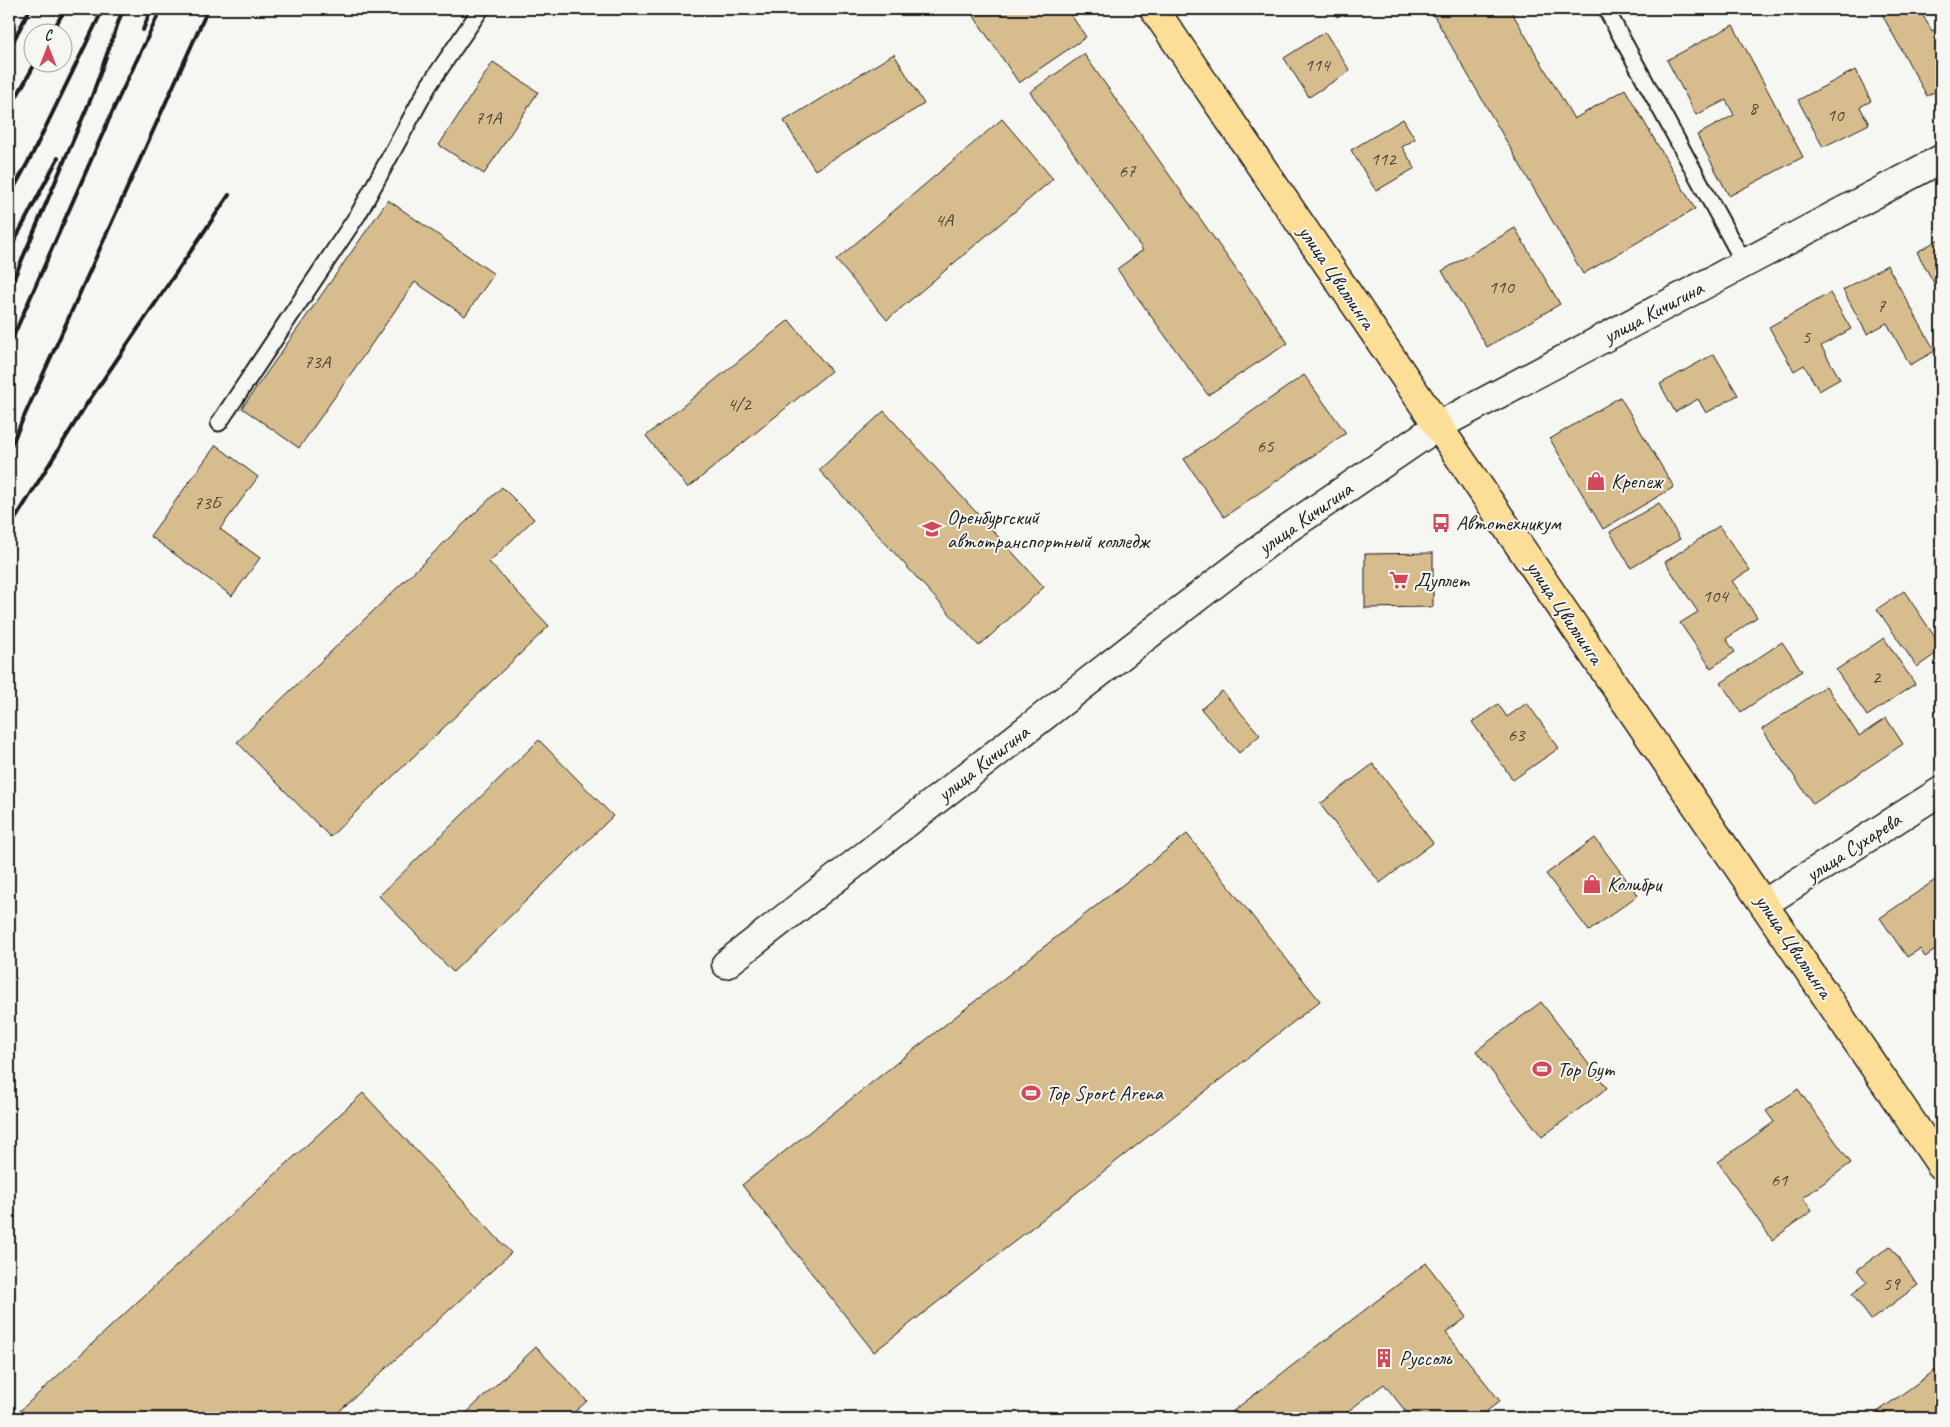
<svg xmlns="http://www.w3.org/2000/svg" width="1950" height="1427" viewBox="0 0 1950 1427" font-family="Caveat,sans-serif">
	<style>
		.building { fill: #d7bd8d; stroke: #1c1c1c }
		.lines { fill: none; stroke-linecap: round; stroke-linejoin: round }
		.service-casing { stroke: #1c1c1c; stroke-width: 19 }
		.minor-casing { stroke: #1c1c1c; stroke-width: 31 }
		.primary-casing { stroke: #1c1c1c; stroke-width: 31 }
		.service { stroke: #f6f6f2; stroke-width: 15 }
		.minor { stroke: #f6f6f2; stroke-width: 28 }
		.primary { stroke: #fcde96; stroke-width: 28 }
		.rail { stroke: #1c1c1c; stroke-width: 4 }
		.labels { text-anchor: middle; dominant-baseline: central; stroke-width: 4; stroke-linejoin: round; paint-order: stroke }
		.number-label { font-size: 19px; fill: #4b4438 }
		.street-label { font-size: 21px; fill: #1c1c1c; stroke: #f6f6f2 }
		.poi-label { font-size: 21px; fill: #1c1c1c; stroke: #f6f6f2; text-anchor: start }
	</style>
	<rect width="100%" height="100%" fill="#f6f6f2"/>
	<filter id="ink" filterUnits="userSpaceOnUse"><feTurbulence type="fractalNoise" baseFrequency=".02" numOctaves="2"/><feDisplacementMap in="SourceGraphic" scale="10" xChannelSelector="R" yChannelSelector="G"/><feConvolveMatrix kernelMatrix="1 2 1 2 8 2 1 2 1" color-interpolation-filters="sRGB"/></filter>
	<g filter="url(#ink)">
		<g class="building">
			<path d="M609,9H623L616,15Z"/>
			<path d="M969,9H1067L1086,37L1019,83Z"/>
			<path d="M1331,9H1350L1337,17Z"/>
			<path d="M1430,9H1510L1574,119L1625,89L1695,209L1583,274Z"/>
			<path d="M1879,9H1919L1932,31L1941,26V88L1927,96Z"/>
			<path d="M1733,25L1803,157L1729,196L1697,135L1734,115L1726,100L1696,115L1667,60Z"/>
			<path d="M1325,32L1350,71L1309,97L1284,58Z"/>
			<path d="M894,54L924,104L815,170L784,121Z"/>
			<path d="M1084,54L1288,343L1208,395L1117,269L1143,250L1030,92Z"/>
			<path d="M493,62L538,92L484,174L439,145Z"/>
			<path d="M1855,70L1871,101L1860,107L1869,124L1823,147L1798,100Z"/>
			<path d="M1002,119L1053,179L887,320L836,260Z"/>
			<path d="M1403,119L1415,139L1402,147L1415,168L1376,191L1351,150Z"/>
			<path d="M388,200L494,274L465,316L415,282L299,448L242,408Z"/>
			<path d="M1515,228L1560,304L1487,347L1442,271Z"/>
			<path d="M1941,238V296L1917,252Z"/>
			<path d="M1887,265L1935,351L1910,365L1887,323L1867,334L1843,290Z"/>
			<path d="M1830,293L1851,329L1821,346L1840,379L1819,391L1804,365L1794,371L1769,327Z"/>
			<path d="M789,320L831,371L688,488L646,436Z"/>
			<path d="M1714,354L1738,395L1706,413L1698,399L1675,412L1660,384Z"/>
			<path d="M1304,375L1346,433L1224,517L1184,459Z"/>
			<path d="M1620,397L1674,487L1603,529L1550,439Z"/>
			<path d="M884,411L1044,587L979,646L819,470Z"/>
			<path d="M216,445L258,477L220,529L260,558L232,596L150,536Z"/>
			<path d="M502,487L534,519L489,562L549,626L330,837L237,742Z"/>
			<path d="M1659,503L1680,539L1631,568L1610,532Z"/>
			<path d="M1719,526L1750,570L1732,581L1757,617L1726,639L1735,652L1711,668L1680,623L1698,612L1665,562Z"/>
			<path d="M1433,553V607L1365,608V554Z"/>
			<path d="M1904,591L1941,646V650L1917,667L1877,609Z"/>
			<path d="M1884,638L1915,684L1867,716L1836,670Z"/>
			<path d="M1782,642L1802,671L1741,712L1721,683Z"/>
			<path d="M1826,686L1859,736L1886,718L1903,744L1813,804L1762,729Z"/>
			<path d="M1222,691L1260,735L1239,753L1201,709Z"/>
			<path d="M1527,703L1559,748L1513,780L1472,722L1498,704L1507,717Z"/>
			<path d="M539,740L613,816L453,972L379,896Z"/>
			<path d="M1373,764L1433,843L1380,883L1320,804Z"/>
			<path d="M1187,834L1320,1001L874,1352L742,1185Z"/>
			<path d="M1595,838L1638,895L1589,931L1546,874Z"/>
			<path d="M1941,876V946L1925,957L1920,949L1907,957L1880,918Z"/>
			<path d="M1541,1002L1607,1088L1542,1137L1476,1051Z"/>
			<path d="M1798,1089L1851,1163L1803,1198L1812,1211L1772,1240L1718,1162L1774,1122L1766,1111Z"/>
			<path d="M363,1093L511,1253L332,1418H12Z"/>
			<path d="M1890,1246L1918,1285L1871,1320L1852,1294L1867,1282L1857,1270Z"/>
			<path d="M1426,1263L1467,1317L1446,1333L1500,1401L1478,1418H1411L1384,1384L1339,1418H1224Z"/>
			<path d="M536,1347L587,1401L568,1418H461Z"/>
			<path d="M1941,1366V1413L1934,1418H1869Z"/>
		</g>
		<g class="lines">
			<g class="service-casing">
				<g id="service">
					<path d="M1606,9L1744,263"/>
					<path d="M219,423L359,213L429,85L481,9"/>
				</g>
			</g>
			<g class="minor-casing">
				<g id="minor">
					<path d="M1765,903L1941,791"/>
					<path d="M726,964L1130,649L1281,533L1438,426L1941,159"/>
				</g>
			</g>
			<g class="primary-casing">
				<path id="primary" d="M1154,9L1941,1165"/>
			</g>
			<use href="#service" class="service"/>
			<use href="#minor" class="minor"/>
			<use href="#primary" class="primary"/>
			<g class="rail">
				<path d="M143,30L151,9"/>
				<path d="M52,32L65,9"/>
				<path d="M9,49L30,9"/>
				<path d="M9,110L36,62"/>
				<path d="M9,197L33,153L103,9"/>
				<path d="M9,251L58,158"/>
				<path d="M9,290L92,96L123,9"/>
				<path d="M9,346L114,108L161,9"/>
				<path d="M9,450L208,9"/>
				<path d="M9,529L86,405L229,195"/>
			</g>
		</g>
	</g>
	<defs>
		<g id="shop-bare" transform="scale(1.5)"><path d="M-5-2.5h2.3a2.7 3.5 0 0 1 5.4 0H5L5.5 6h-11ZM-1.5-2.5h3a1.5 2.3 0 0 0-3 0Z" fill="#d1495b" stroke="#f6f6f2" stroke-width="2.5" paint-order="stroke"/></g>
		<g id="bus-bare" transform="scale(1.5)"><path d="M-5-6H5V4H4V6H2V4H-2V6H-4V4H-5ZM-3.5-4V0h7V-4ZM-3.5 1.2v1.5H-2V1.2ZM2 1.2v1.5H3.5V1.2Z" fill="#d1495b" stroke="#f6f6f2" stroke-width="2.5" paint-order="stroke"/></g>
		<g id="university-bare" transform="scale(1.5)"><path d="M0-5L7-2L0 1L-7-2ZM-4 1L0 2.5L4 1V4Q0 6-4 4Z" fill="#d1495b" stroke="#f6f6f2" stroke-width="2.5" paint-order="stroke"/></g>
		<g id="supermarket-bare" transform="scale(1.5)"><path d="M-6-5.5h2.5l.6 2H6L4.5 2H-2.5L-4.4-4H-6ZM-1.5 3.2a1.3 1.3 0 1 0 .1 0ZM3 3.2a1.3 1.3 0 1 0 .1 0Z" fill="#d1495b" stroke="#f6f6f2" stroke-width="2.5" paint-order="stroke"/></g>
		<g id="stadium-bare" transform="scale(1.5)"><path d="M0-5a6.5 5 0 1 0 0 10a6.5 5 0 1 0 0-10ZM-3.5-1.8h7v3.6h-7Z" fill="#d1495b" stroke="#f6f6f2" stroke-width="2.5" paint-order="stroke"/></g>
		<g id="building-bare" transform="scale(1.5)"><path d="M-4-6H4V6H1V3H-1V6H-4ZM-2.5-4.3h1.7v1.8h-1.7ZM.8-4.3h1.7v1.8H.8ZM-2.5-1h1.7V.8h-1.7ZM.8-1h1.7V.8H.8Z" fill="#d1495b" stroke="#f6f6f2" stroke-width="2.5" paint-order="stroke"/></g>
	</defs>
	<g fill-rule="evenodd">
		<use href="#shop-bare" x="1596" y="481"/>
		<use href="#bus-bare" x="1441" y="523"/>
		<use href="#university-bare" x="932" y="529"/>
		<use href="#supermarket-bare" x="1399" y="580"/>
		<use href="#shop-bare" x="1592" y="884"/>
		<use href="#stadium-bare" x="1542" y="1069"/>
		<use href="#stadium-bare" x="1031" y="1093"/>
		<use href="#building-bare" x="1384" y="1358"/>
	</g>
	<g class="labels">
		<g class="number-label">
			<text x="1317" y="65">114</text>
			<text x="1753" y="108">8</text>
			<text x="1835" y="115">10</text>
			<text x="488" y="118">71А</text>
			<text x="1383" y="159">112</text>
			<text x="1127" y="171">67</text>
			<text x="944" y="220">4А</text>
			<text x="1501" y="287">110</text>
			<text x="1881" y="306">7</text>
			<text x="1806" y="337">5</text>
			<text x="317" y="362">73А</text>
			<text x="739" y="404">4/2</text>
			<text x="1265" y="446">65</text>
			<text x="207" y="503">73Б</text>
			<text x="1715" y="596">104</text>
			<text x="1876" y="677">2</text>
			<text x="1516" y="735">63</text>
			<text x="1779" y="1180">61</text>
			<text x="1891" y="1284">59</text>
		</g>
		<g class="street-label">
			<text transform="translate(1337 277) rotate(56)">улица Цвиллинга</text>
			<text transform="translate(1653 312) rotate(-28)">улица Кичигина</text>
			<text transform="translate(1305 518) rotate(-35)">улица Кичигина</text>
			<text transform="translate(1565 612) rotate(56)">улица Цвиллинга</text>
			<text transform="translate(983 763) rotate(-38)">улица Кичигина</text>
			<text transform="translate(1853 847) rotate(-33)">улица Сухарева</text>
			<text transform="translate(1794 946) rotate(56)">улица Цвиллинга</text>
		</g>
		<g class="poi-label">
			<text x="1611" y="481">Крепеж</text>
			<text x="947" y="517">Оренбургский<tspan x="947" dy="24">автотранспортный колледж</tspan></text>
			<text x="1456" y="523">Автотехникум</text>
			<text x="1414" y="580">Дуплет</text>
			<text x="1607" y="884">Колибри</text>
			<text x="1557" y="1069">Top Gym</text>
			<text x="1046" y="1093">Top Sport Arena</text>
			<text x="1399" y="1358">Руссоль</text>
		</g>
	</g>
	<rect width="1950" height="1427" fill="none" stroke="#f6f6f2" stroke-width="30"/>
	<rect x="15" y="15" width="1920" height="1397" fill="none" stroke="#1c1c1c" stroke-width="2" filter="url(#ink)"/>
	<g transform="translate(48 48)"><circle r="24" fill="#f6f6f2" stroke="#9f9f9c"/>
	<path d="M0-4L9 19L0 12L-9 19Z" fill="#d1495b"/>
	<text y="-8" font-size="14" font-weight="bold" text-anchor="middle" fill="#1c1c1c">С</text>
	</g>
</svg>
